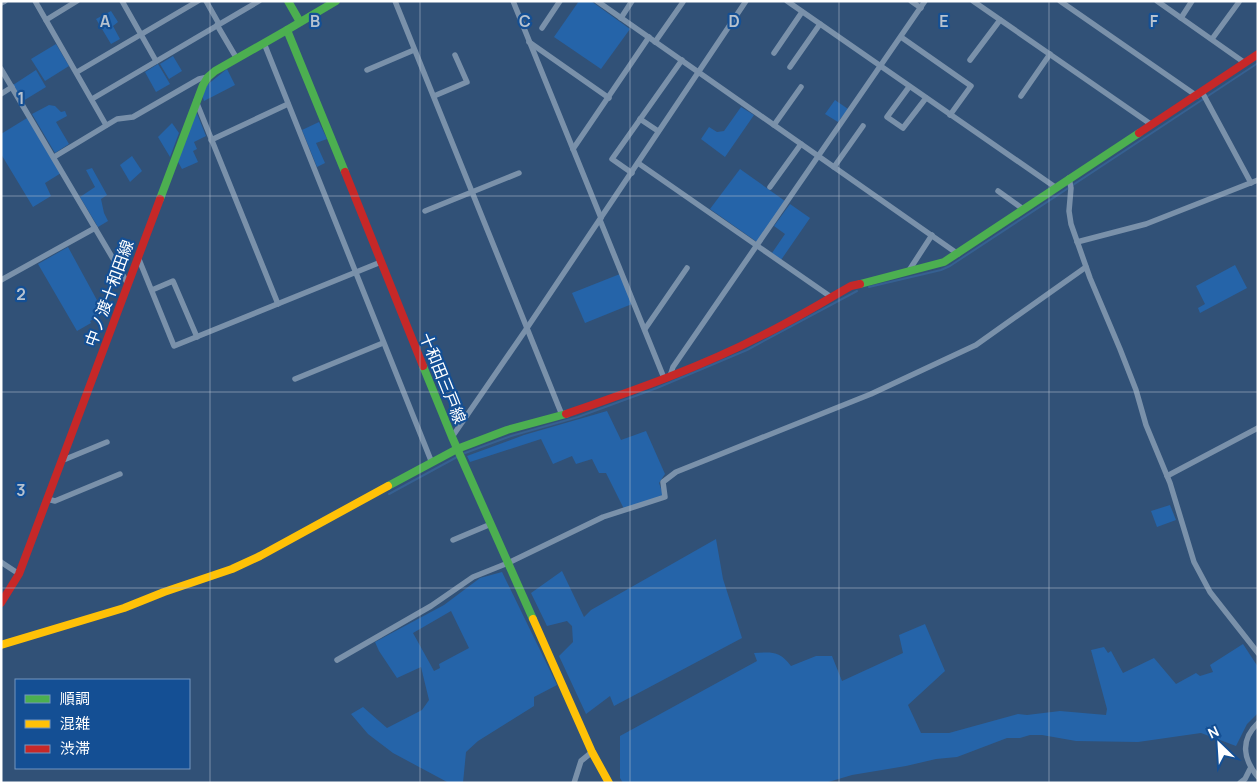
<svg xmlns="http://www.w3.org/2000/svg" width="1259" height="784" viewBox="0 0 1259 784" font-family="Manrope,'Noto Sans JP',sans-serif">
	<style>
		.green { fill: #2564a9; fill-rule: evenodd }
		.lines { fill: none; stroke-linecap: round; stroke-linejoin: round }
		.stream { stroke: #366091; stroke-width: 2 }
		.street { stroke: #7a91aa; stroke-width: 5.5 }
		.fast { stroke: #4caf50; stroke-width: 8 }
		.slow { stroke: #ffc107; stroke-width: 8 }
		.jam { stroke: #c62828; stroke-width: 8 }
		.grid { fill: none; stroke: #b7c2cf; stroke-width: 1; stroke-opacity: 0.55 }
		.labels { text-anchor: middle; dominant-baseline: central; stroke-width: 4.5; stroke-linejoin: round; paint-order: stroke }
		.street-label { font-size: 16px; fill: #fff; stroke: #144f94 }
		.grid-label { font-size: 16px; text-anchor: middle; font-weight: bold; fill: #b7c2cf; stroke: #144f94; stroke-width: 4.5; stroke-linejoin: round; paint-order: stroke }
	</style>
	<rect width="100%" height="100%" fill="#315177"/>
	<g class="green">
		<path d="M579,1H591L630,29L601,69L554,37Z"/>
		<path d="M111,11L118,22L113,26L120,39L111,44L96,19Z"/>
		<path d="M56,44L69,66L45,81L31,59Z"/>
		<path d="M173,56L182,71L169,79L160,64Z"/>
		<path d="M158,64L170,84L156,92L145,72Z"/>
		<path d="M227,69L235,85L204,101L202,95L207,85Z"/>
		<path d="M36,70L46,87L23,101L13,85Z"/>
		<path d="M835,100L848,109L838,122L825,114Z"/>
		<path d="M49,105L55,106L61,112L65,111L67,116L56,122L69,144L55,153L32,114Z"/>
		<path d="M741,107L754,115L725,157L701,139L709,127L717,132L724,131Z"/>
		<path d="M196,111L206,136L194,142L197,149L193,151L198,162L182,169L177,160Z"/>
		<path d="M27,118L61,173L45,183L51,196L33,207L1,154V134Z"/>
		<path d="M319,122L327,139L316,143L325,163L317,167L302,130Z"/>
		<path d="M172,123L179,133L170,157L158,137Z"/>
		<path d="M132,156L142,171L130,182L120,165Z"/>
		<path d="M92,168L107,195L101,199L104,213L108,221L98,227L80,197L95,187L86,170Z"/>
		<path d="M740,169L785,201L757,242L710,209Z"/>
		<path d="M790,204L810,218L781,260L772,253L785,234L774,226Z"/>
		<path d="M68,247L104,313L90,321L91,323L77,331L38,264Z"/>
		<path d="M1235,265L1247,288L1200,313L1198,308L1205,304L1196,286Z"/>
		<path d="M620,274L632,304L585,323L572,293Z"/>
		<path d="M607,411L621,440L646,431L665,474L659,483L663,494L660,497L624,509L606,473H599L592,459L576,464L572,456L553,464L541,439L470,462L467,456L524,435Z"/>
		<path d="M1170,505L1176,520L1157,527L1151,511Z"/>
		<path d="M716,539L723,579L742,638L614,706L610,696L586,714L559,656L573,642L572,626L567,621L547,626L531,593L562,571L584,617L591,610Z"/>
		<path d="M502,572L557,685L534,697V706L478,741L466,752L463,783H449L393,753L368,734L351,714L363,707L387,728L422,710L429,700L421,667L397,678L379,651L375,642L444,605L480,578ZM451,611L469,648L439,664L440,668L434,671L413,633Z"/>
		<path d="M925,624L945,671L908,705L921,733H949L1018,714L1027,715L1060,711L1106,715L1107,709L1091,650L1104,647L1108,653L1111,651L1123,673L1154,658L1176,684L1196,673L1200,676L1213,672L1210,665L1243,644L1258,667V713L1247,724L1236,746L1201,733L1138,742L1076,741L1042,735H1030L1020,738H1007L957,757L936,759L906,766L852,775L825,783H623L620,778V736L757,661L754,653C772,652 780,651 791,666L816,656H832L842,681L903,653L899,635Z"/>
	</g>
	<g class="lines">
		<g class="stream">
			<path d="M869,287L941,270L950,266L1258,63"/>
			<path d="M465,453L511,436L578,417L657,388L747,350L857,291"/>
			<path d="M389,494L457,457"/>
		</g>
		<g class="street">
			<path d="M35,1L106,125"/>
			<path d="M122,1L156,61"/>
			<path d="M206,1L219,24"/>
			<path d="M395,1L562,415"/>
			<path d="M513,1L601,218"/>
			<path d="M597,1L958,254"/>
			<path d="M787,1L1055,187"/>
			<path d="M911,1L921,8"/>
			<path d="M973,1L1152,125"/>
			<path d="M1060,1L1197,96"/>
			<path d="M1157,1L1245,63"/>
			<path d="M1,3L5,1"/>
			<path d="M621,18L632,1"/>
			<path d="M1181,18L1192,1"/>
			<path d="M46,20L77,1"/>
			<path d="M217,25L237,59"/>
			<path d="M542,28L560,1"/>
			<path d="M901,37L971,86L950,115"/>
			<path d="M1212,39L1239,2"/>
			<path d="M529,42L609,98"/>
			<path d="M655,42L683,2"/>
			<path d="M264,43L432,463"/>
			<path d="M774,53L802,12"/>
			<path d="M970,60L1000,20"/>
			<path d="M790,67L820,24"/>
			<path d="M1,69L128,284"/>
			<path d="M367,70L414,50"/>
			<path d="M77,72L198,1"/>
			<path d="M909,87L887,117L903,128L926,98"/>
			<path d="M1202,92L1251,183"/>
			<path d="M1,94L12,87"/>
			<path d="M434,96L467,82L455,55"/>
			<path d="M1021,96L1050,54"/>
			<path d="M92,99L259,1"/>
			<path d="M196,101L278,304"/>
			<path d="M640,119L658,131"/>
			<path d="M774,125L801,87"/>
			<path d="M211,140L288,104"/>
			<path d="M573,149L649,37"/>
			<path d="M54,157L117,119L133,117L199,79L208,77"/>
			<path d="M638,163L831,297"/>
			<path d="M834,167L863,126"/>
			<path d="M632,173L612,159L682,60"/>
			<path d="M1069,178L1071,188L1069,211L1071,224L1090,278L1120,349L1136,390L1146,425L1170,483L1194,562L1210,592L1258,653"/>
			<path d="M770,187L801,144"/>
			<path d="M998,191L1023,209"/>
			<path d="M425,211L519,173"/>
			<path d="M600,220L664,378"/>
			<path d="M1077,242L1146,224L1258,180"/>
			<path d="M138,257L174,346L381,262"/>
			<path d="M908,272L932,235"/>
			<path d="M1,280L95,228"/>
			<path d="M152,290L173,281L197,337"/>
			<path d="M645,329L687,268"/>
			<path d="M670,376L673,367L925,1"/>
			<path d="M295,379L383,343"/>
			<path d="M452,437L527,328L746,1"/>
			<path d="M61,461L107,442"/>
			<path d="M1167,476L1258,428"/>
			<path d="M47,499L55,501L120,474"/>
			<path d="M453,540L491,524"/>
			<path d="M1,562L19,574"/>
			<path d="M337,660L431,606L473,577L508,563L603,517L665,497L663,482L676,472L871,394L976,345L1086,267"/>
			<path d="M1258,723C1240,740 1243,759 1258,777"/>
			<path d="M574,783L581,761L592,752"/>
			<path d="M1240,783L1245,779L1250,769"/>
		</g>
		<g class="fast">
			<path d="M288,1L300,22"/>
			<path d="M336,1L287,30L345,172"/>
			<path d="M160,199L203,85L208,77L215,71L287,30"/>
			<path d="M860,284L944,262L1139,133"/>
			<path d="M423,366L452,437L533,619"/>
			<path d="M388,486L457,449L507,430L566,414"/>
		</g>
		<g class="slow">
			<path d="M533,619L592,752L609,783"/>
			<path d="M1,645L124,608L164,592L232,569L260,556L388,486"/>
		</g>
		<g class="jam">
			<path d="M1139,133L1258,54"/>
			<path d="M345,172L423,366"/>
			<path d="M566,414C632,391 699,368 761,336C792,321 821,303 851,286L860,284"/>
			<path d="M1,603L19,574L160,199"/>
		</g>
	</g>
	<path class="grid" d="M210,1V783M420,1V783M630,1V783M839,1V783M1049,1V783M1,196H1258M1,392H1258M1,588H1258"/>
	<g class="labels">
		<g class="street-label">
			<text transform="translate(109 293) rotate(-70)">中ノ渡十和田線</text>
			<text transform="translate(443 378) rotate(68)">十和田三戸線</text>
		</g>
	</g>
	<g class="grid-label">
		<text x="105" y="27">A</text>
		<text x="315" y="27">B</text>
		<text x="525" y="27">C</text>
		<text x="734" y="27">D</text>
		<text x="944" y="27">E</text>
		<text x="1154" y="27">F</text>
		<text x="21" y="104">1</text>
		<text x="21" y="300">2</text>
		<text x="21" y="496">3</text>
	</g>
	<rect width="1259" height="784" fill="none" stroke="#ffffff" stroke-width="5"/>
	<rect x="15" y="679" width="175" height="90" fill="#144f94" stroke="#7295bf"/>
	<rect x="25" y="695" width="25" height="8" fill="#4caf50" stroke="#7295bf"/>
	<text x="60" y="704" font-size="15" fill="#ffffff">順調</text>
	<rect x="25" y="720" width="25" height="8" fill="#ffc107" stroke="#7295bf"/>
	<text x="60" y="729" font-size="15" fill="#ffffff">混雑</text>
	<rect x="25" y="745" width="25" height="8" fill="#c62828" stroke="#7295bf"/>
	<text x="60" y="754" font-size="15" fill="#ffffff">渋滞</text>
	<g transform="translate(1219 744) rotate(335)" stroke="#144f94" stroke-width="4" paint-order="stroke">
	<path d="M0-4L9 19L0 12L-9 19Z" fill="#ffffff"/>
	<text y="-8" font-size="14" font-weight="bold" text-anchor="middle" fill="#ffffff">N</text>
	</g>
</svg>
